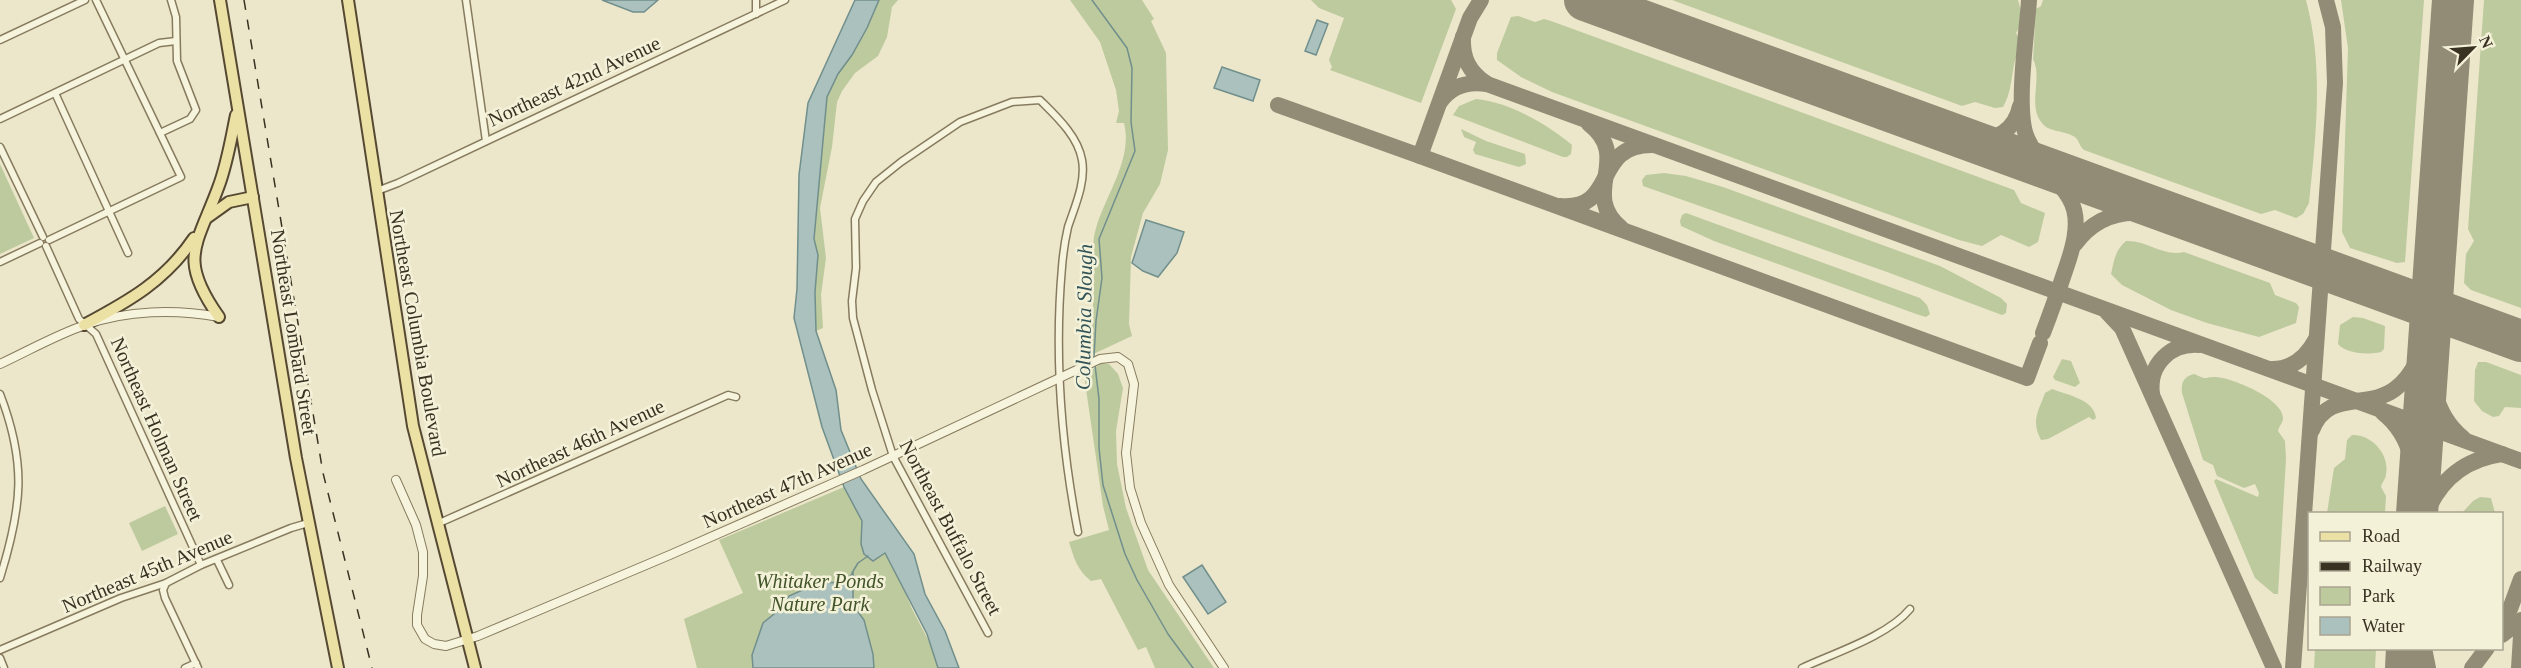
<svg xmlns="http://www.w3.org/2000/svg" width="2521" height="668" viewBox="0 0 2521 668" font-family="Georgia,serif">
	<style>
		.green { fill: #bdca9e }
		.water { fill: #aac1be; stroke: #718f8c; stroke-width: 1.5 }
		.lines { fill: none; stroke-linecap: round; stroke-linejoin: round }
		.stream { stroke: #718f8c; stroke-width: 1.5 }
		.taxiway { stroke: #928c76; stroke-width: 16 }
		.runway { stroke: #928c76; stroke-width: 42 }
		.minor-casing { stroke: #877b5f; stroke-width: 9 }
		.tertiary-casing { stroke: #877b5f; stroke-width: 10 }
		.primary-casing { stroke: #564933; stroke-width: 14 }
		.minor { stroke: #f7f4dd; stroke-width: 6 }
		.tertiary { stroke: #f7f4dd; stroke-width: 8 }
		.primary { stroke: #ebe1a5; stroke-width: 10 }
		.rail { stroke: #393122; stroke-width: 1.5; stroke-dasharray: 10 10; stroke-linecap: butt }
		.labels { text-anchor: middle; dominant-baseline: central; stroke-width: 5; stroke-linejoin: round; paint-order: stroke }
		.street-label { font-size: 20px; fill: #393122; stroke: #f4f1d9 }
		.park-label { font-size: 20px; font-style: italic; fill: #42542a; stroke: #f4f1d9 }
		.water-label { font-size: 21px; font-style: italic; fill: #325458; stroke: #f4f1d9 }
	</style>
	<rect width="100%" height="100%" fill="#ece7ca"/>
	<g class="green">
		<path d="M879,0H898L892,7L887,37L878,56L855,73L842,91L837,102L832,147L820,208L826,258L821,295L823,328L816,331L815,292L818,255L814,239L827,97L838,74L852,55Z"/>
		<path d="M1070,0H1142L1154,19L1151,21L1166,53L1168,150L1160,184L1143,213L1131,257L1129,324L1132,336L1089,356C1091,330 1094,304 1094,278C1094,261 1091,244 1096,228C1106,194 1133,159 1124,123H1116L1119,111L1116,90L1100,42Z"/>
		<path d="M1311,0H1451L1456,9L1421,103L1330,70L1332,67L1329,60L1344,18L1319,8Z"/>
		<path d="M1672,0H2018C2021,10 2024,23 2016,33C2024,44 2016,53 2014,65C2011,80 2011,93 2003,107L1995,108L1975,102L1962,106Z"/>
		<path d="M2043,0H2306C2324,67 2316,135 2309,203L2303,214L2296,218L2275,210L2261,214L2084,150C2080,147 2079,141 2076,138C2067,130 2049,133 2042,123C2027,105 2043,78 2033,59L2036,9L2041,6Z"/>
		<path d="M2341,0H2424L2405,262L2397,263L2350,248L2342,232L2348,48Z"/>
		<path d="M2484,0H2521V308L2471,290L2464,283L2466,254L2474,241L2468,229Z"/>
		<path d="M1518,16L1535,22L1544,19L1551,21L2014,190L2021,203L2045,213L2038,242L2029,247L2001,235L1982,246L1959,240L1552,92L1521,77L1497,60V53L1511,17Z"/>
		<path d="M1476,99C1509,102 1547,124 1572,145L1571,154L1567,157H1563L1453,115L1459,106Z"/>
		<path d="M1461,129L1486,141L1525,154L1526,164L1519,167L1475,154L1473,150L1476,142L1464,137Z"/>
		<path d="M0,164L34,238L0,254Z"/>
		<path d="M1664,173L1686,176L1723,187L1940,266L2001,298L2007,304L2006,313L2002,315L1887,272L1643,186L1642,180L1646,175Z"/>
		<path d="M1686,213L1920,298L1927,305L1930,314L1926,317L1919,315L1714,241L1681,226L1680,221L1682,215Z"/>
		<path d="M2126,241C2147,240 2163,257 2184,252L2270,283L2275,295L2296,303L2299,307L2296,323L2259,337L2207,323L2171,310L2122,285L2111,274C2114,261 2115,250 2126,241Z"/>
		<path d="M2353,317L2363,318L2385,326L2384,349L2381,352C2368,355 2347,354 2338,344L2340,325Z"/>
		<path d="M2062,359L2071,361L2080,383L2075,387L2055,380L2053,377Z"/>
		<path d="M2478,362H2486L2521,375V408L2505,407L2499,416L2493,417L2482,411L2474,401L2475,370Z"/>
		<path d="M1102,363L1109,364L1118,374L1123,388L1116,431L1117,464L1126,508L1148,570L1214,668H1155L1146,647L1138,650L1101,579L1091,581C1077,570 1074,558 1069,542L1109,530L1103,506L1084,375Z"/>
		<path d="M2194,374C2210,381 2202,377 2216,377C2233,378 2283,399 2283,418C2283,423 2279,426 2278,431L2285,441L2286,459L2278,594H2274L2255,578L2214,481L2216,479L2258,497L2259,493L2255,484L2244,488L2217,476L2213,465L2203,460L2182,393C2181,383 2183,377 2194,374Z"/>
		<path d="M2052,389C2067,395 2094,399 2096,418L2093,420L2089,417L2048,439L2041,440C2031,421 2038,412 2045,393Z"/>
		<path d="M2352,435C2371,434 2390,454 2386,474C2386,479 2382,482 2381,487L2386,496L2385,513H2327L2334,468L2345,459L2347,440Z"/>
		<path d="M844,487L869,535L885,552L897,573L912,609L934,651L938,668H697L684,619L743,593L719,540Z"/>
		<path d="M2480,497L2491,498L2495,513H2462L2473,501Z"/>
		<path d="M165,506L178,534L142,551L129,523Z"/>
		<path d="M2315,649H2376L2375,668H2314Z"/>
	</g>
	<g class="water">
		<path d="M602,0H658L644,12H633Z"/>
		<path d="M855,0H879L867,28L852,55L838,74L827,97L814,239L818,255L815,292L816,331L836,390L841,430L861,479L914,554L925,594L945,631L959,668H938L927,634L885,553L873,561L864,554L861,544L862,521L844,487L822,427L794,318L797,289L799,175L808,103Z"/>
		<path d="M1317,20L1328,24L1316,55L1305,51Z"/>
		<path d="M1222,67L1260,80L1253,101L1214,88Z"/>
		<path d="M1146,220L1184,232L1177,253L1158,277L1143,271L1132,263Z"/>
		<path d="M1202,565L1226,602L1208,614L1183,577Z"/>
		<path d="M853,573V605L864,620L873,654L874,668H753L752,655L763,623L779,610L789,596L820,582L843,583Z"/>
	</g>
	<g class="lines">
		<g class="stream">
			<path d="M1092,0L1127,48L1132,68L1131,122L1135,151L1099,239L1102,278L1096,321L1094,357"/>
			<path d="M1095,365L1099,399V448L1103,485L1125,554L1137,580L1168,634L1193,668"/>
			<path d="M852,573L858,563L868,556"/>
		</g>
		<g class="taxiway">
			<path d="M1481,0L1470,18L1420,156L2027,378L2040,343"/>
			<path d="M2029,0C2027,33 2015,110 2027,138C2032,150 2040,159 2050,167"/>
			<path d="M1463,37C1462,58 1469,72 1487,84L2521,461"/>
			<path d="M1440,102C1451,86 1468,81 1487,84"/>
			<path d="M1278,105L1420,156"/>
			<path d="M1589,124C1633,158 1579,193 1621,228"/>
			<path d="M1974,142C1996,139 2015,131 2020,106"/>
			<path d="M2034,164C2082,196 2083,220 2065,271C2058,292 2051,312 2043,333"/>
			<path d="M1560,206C1619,211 1591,144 1653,145"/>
			<path d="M2075,244C2113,192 2169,217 2221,232"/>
			<path d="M2107,312L2122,328L2274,668"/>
			<path d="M2430,338C2430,375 2432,413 2463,438"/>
			<path d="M2270,369C2292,370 2306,358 2316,339"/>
			<path d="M2152,394C2148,364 2171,343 2199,345"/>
			<path d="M2383,413C2415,438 2416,477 2416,514"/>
			<path d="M2312,430C2328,389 2367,410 2395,389C2418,372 2423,345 2430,319"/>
			<path d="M2426,514C2440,479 2466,459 2502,454"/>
			<path d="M2502,622L2510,609L2521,579"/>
			<path d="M2502,635L2521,620"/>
			<path d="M2424,648L2428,668"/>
			<path d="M2293,668L2335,83L2333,27L2326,0"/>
			<path d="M2472,668L2487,648"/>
			<path d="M2519,668L2521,636"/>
		</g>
		<g class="runway">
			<path d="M1585,0L2521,341"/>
			<path d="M2417,514L2453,0"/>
			<path d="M2406,668L2407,648"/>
		</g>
		<g class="minor-casing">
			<g id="minor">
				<path d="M466,0L486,141"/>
				<path d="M756,0V14"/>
				<path d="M0,40L85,0"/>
				<path d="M55,93L128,253"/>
				<path d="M0,119L159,43L176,41"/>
				<path d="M160,133L190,119L196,110L177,61L176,17L171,0"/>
				<path d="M0,147L43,237"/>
				<path d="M377,191L398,183L785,0"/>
				<path d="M49,240L181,177L96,0"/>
				<path d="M46,246L79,319L96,334L201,565"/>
				<path d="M0,262L40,243"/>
				<path d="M0,394C27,464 22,507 0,578"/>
				<path d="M437,524L728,395L736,397"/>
				<path d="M217,560L229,585"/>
				<path d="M166,583L163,590L165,598L198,668"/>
				<path d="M988,633L893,456L872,390L853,318L852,301L856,268L855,219L863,201L876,182L901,162L960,122L1012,102L1040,100C1056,116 1078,136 1082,160C1086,182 1075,206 1068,227C1065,240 1063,254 1062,267C1054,357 1061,444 1078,532"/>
				<path d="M0,650L121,598L166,583L201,565L291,528L308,523"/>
				<path d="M0,658L4,668"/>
				<path d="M185,668L196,663"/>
				<path d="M1802,668C1834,653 1888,636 1910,609"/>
			</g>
		</g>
		<g class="tertiary-casing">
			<g id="tertiary">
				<path d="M0,364C28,351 56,335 85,325C127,310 175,309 219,317"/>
				<path d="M396,480L416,525L423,552V576L417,615V625L425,639L434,644L446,646L478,636L672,554L863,470L1100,359L1118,357L1128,364L1134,384L1126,453L1130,488L1141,523L1169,585L1224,668"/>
			</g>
		</g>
		<g class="primary-casing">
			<g id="primary">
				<path d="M220,0L296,458L338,668"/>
				<path d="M348,0L413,426L475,668"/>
				<path d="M208,217L229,202L253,197"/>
				<path d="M219,317C178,259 196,247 218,188C227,165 231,139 236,115"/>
				<path d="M84,325C129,301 165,281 194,238"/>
			</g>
		</g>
		<use href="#minor" class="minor"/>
		<use href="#tertiary" class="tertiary"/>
		<use href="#primary" class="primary"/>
		<path class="rail" d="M244,0L323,473L372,668"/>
	</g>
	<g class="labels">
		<g class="street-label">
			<text transform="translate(574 81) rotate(-25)">Northeast 42nd Avenue</text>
			<text transform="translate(294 332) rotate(81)">Northeast Lombard Street</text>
			<text transform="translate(418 333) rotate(80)">Northeast Columbia Boulevard</text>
			<text transform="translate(157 429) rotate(66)">Northeast Holman Street</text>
			<text transform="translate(580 443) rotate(-25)">Northeast 46th Avenue</text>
			<text transform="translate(787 485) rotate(-24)">Northeast 47th Avenue</text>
			<text transform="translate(951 527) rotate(62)">Northeast Buffalo Street</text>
			<text transform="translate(147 571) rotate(-23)">Northeast 45th Avenue</text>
		</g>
		<g class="park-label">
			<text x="820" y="581">Whitaker Ponds<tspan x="820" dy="23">Nature Park</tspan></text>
		</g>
		<g class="water-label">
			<text transform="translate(1084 317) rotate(-89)">Columbia Slough</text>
		</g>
	</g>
	<rect x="2308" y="512" width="195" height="138" fill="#f4f1d9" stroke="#a9a490" stroke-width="1.5"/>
	<rect x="2320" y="532" width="30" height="9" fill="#ebe1a5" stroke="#a9a490" stroke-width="1.5"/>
	<text x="2362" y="542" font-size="18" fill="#393122">Road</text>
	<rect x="2320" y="562" width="30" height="9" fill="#393122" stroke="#a9a490" stroke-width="1.5"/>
	<text x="2362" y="572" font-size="18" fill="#393122">Railway</text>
	<rect x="2320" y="587" width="30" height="18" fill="#bdca9e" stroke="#a9a490" stroke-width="1.5"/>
	<text x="2362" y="602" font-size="18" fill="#393122">Park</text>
	<rect x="2320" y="617" width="30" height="18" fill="#aac1be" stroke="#a9a490" stroke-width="1.5"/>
	<text x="2362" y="632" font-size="18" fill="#393122">Water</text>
	<g transform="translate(2473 48) rotate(65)" stroke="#f4f1d9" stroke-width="4.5" paint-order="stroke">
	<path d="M0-4.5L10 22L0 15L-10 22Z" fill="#393122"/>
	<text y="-9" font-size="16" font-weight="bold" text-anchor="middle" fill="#393122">N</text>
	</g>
</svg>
